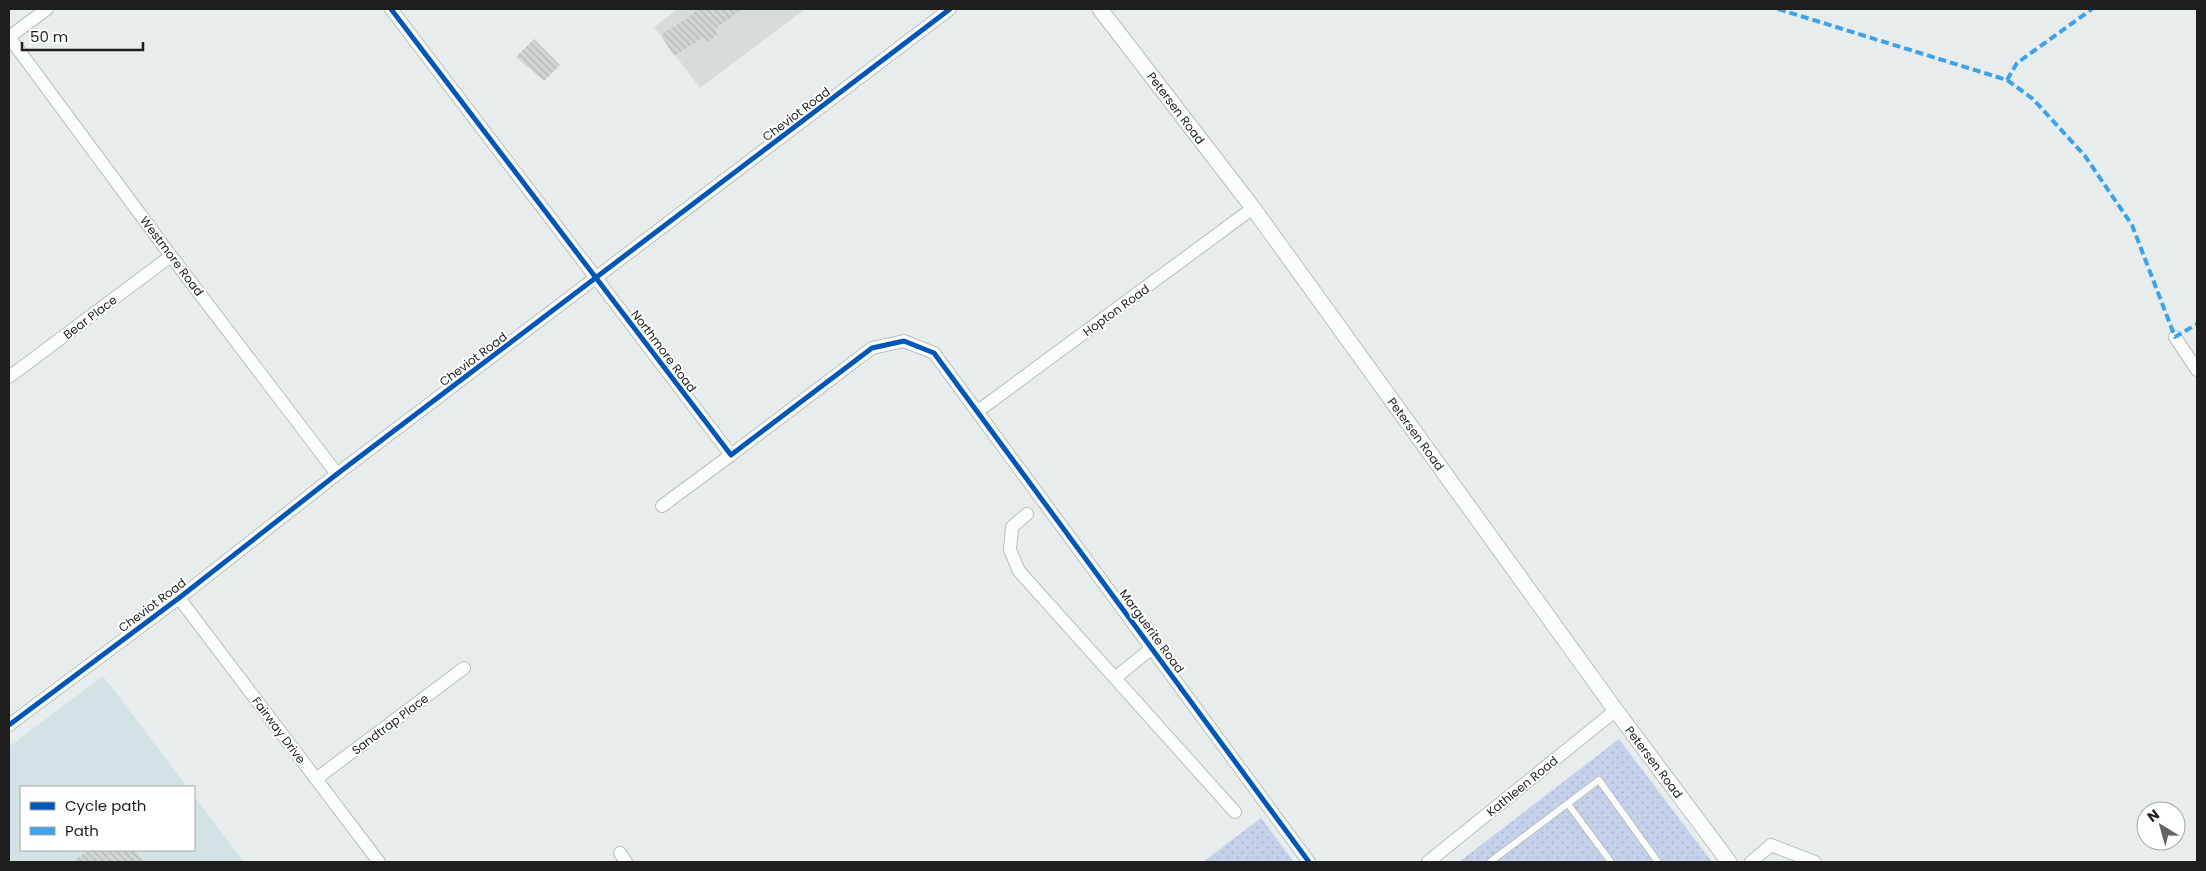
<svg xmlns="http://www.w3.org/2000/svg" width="2206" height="871" viewBox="0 0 2206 871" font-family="Poppins,sans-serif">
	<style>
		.residential { fill: #d8dbdb }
		.education { fill: #d2e2e5 }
		.grass { fill: url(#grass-dots) }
		.building { fill: url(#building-back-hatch) }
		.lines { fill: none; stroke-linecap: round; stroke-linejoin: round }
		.service-casing { stroke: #bcbebe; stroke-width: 8 }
		.minor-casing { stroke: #bcbebe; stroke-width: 14 }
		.tertiary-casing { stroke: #bcbebe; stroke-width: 17 }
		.service { stroke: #fbfcfc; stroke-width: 6 }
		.minor { stroke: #fbfcfc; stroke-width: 12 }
		.tertiary { stroke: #fbfcfc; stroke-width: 15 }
		.quiet { stroke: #3da2ea; stroke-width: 4; stroke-dasharray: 8 4; stroke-linecap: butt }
		.cycleway-casing { stroke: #fff; stroke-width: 8 }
		.cycleway { stroke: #0057b8; stroke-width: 5 }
		.labels { text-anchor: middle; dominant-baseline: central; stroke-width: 4; stroke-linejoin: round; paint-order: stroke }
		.street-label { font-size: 12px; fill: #1e1e1e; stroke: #fff }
	</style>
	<defs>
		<pattern id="grass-dots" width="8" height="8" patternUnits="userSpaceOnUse" patternTransform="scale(1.25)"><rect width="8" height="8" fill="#c5d1eb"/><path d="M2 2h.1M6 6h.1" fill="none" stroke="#a9b3c9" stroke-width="1.8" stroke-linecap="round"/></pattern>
		<pattern id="building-back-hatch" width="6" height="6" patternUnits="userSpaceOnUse" patternTransform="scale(1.25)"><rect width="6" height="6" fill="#cfd5d4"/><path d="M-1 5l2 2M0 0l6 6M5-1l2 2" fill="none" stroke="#b1b6b6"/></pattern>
	</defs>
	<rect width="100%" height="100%" fill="#e7ecec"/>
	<path class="residential" d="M678,9H805L700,88L654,27Z"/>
	<path class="education" d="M103,676L187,787H21V850H194V796L244,862H9V747Z"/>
	<g class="grass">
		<path d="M1619,739L1712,862H1459Z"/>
		<path d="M1261,818L1294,862H1203Z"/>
	</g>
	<g class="building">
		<path d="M698,9H742L715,29L717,35L708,42L704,37L674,56L661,35L689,17Z"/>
		<path d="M534,39L560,65L544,81L516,57Z"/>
		<path d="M89,850H134L144,862H72Z"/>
	</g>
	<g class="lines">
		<g class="service-casing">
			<g id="service">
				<path d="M1568,804L1611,862"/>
				<path d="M1490,862L1599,780L1658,862"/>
			</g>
		</g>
		<g class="minor-casing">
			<g id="minor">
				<path d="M391,9L731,455L872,348L904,341L934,353L1309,862"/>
				<path d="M9,37L171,256L337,474"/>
				<path d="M9,37L47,9"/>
				<path d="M2175,337L2197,370"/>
				<path d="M9,377L171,256"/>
				<path d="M978,411L1253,208"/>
				<path d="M662,506L731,455"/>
				<path d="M1027,514L1012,527L1010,550L1019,571L1235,812"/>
				<path d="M179,598L379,862"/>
				<path d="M1115,678L1152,648"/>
				<path d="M9,725L179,598L337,474L950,9"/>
				<path d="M316,779L464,668"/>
				<path d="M620,853L626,862"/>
				<path d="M1428,862L1616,710"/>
				<path d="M1751,862L1771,845L1815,862"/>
			</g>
		</g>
		<g class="tertiary-casing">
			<path id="tertiary" d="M1100,9L1253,208L1614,708L1729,862"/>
		</g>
		<use href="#service" class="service"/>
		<use href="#minor" class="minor"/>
		<use href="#tertiary" class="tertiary"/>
		<g class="quiet">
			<path d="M1778,9L2007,80L2033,99L2085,156L2132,225L2175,337L2197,324"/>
			<path d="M2007,80L2017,63L2092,9"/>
		</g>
		<g class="cycleway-casing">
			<g id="cycleway">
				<path d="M391,9L731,455L872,348L904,341L934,353L1309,862"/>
				<path d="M9,725L179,598L337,474L950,9"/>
			</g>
		</g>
		<use href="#cycleway" class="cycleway"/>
	</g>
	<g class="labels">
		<g class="street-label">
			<text transform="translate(1176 108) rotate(53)">Petersen Road</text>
			<text transform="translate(796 114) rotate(-37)">Cheviot Road</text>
			<text transform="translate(172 256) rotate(53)">Westmore Road</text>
			<text transform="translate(1116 310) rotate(-36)">Hopton Road</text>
			<text transform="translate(90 317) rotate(-37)">Bear Place</text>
			<text transform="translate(664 351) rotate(53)">Northmore Road</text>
			<text transform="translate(473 359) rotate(-37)">Cheviot Road</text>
			<text transform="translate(1416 434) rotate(54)">Petersen Road</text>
			<text transform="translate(152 605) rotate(-37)">Cheviot Road</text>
			<text transform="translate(1152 631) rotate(54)">Marguerite Road</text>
			<text transform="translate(390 724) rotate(-37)">Sandtrap Place</text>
			<text transform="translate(279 730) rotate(53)">Fairway Drive</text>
			<text transform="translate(1654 762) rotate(53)">Petersen Road</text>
			<text transform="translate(1522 786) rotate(-39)">Kathleen Road</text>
		</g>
	</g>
	<rect width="2206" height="871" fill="none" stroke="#1e1e1e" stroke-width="20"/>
	<rect x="20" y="786" width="175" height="65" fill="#ffffff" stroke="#a5a5a5"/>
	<rect x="30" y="802" width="25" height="8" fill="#0057b8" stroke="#a5a5a5"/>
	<text x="65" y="811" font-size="15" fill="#1e1e1e">Cycle path</text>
	<rect x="30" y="827" width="25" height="8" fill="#3da2ea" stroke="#a5a5a5"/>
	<text x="65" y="836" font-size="15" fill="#1e1e1e">Path</text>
	<g transform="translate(2161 826) rotate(323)"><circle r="24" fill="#ffffff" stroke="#a5a5a5"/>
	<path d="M0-4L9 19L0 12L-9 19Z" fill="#646666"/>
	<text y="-8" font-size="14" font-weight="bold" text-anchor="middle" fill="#1e1e1e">N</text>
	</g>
	<path d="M22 42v8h121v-8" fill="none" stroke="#1e1e1e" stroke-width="2.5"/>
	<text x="30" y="42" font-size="15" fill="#1e1e1e" stroke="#ffffff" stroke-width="4" paint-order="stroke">50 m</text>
</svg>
